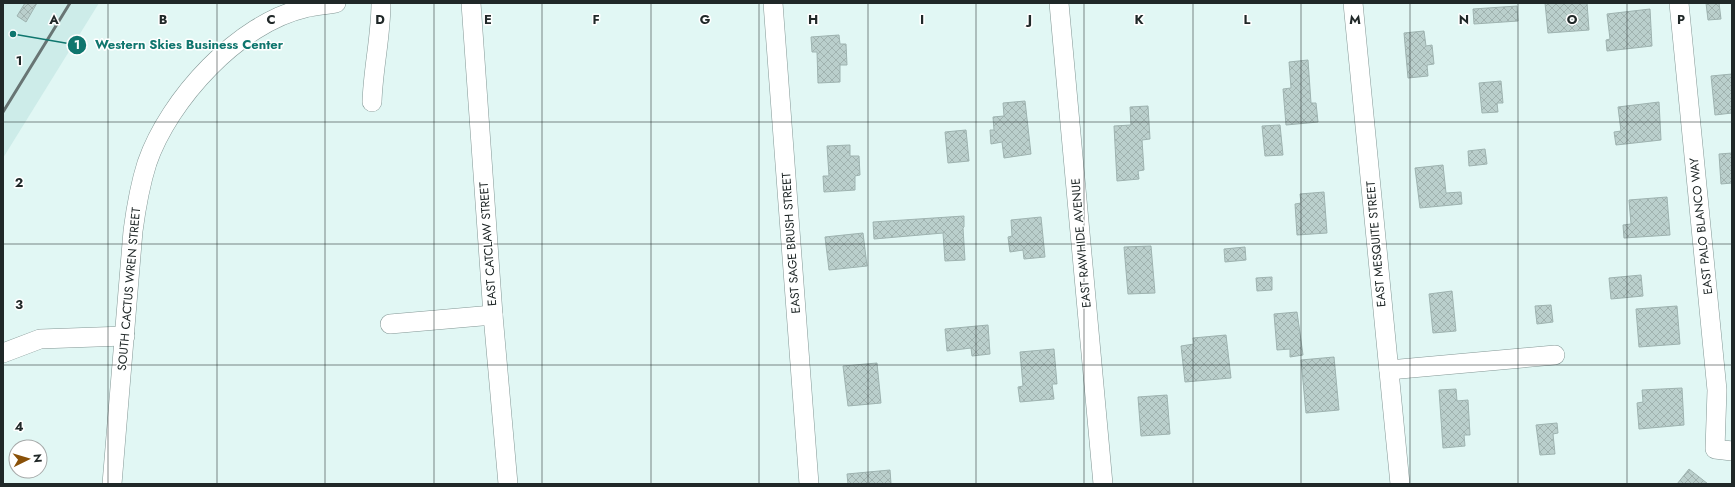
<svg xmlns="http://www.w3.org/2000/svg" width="1735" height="487" font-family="Jost,sans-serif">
<defs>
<pattern id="building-cross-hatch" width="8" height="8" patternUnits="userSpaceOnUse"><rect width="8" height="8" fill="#bacfcc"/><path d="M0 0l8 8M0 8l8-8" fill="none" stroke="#a0b2af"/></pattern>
</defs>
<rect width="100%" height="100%" fill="#e1f7f4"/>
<polygon fill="#cdece9" points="3,3 99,3 3,158"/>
<g fill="url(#building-cross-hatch)" stroke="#9eb3b0">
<polygon points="25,3 37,3 26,22 17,16"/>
<polygon points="1545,3 1587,3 1589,30 1548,33"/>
<polygon points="1706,3 1719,3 1721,19 1708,20"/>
<polygon points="1517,6 1518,21 1474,24 1473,9"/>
<polygon points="1650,9 1652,46 1607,51 1606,40 1610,39 1607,14"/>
<polygon points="1424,31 1426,46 1432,45 1434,64 1427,65 1428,76 1408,78 1404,33"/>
<polygon points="839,35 840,44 846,44 847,65 840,65 840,82 818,83 817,52 812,52 811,37"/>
<polygon points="1308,60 1311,103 1316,103 1318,122 1286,125 1283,89 1291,88 1289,62"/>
<polygon points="1732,74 1732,113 1715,115 1711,76"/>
<polygon points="1501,81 1503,103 1497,103 1498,112 1482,113 1479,83"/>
<polygon points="1025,101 1031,154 1004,158 1002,142 991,144 990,130 994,130 993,117 1004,116 1003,103"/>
<polygon points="1659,102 1661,140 1616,145 1614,132 1621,131 1618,107"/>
<polygon points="1148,106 1150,139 1142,140 1144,170 1138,171 1139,179 1117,181 1114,126 1131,125 1130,107"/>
<polygon points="1280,125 1283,155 1265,156 1262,126"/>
<polygon points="966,130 969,161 948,163 945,132"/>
<polygon points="850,145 850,156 859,156 860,175 855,176 855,190 824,192 823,176 829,176 827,146"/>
<polygon points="1485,149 1487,164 1469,166 1468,151"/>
<polygon points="1732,153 1732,183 1721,184 1719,154"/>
<polygon points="1443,165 1446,193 1461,192 1462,204 1420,208 1415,168"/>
<polygon points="1324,192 1327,233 1297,235 1295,204 1301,203 1300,194"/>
<polygon points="1667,197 1670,235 1624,238 1623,225 1631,224 1629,200"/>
<polygon points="964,216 964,227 963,228 965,260 945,261 943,233 874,239 873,222"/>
<polygon points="1041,217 1045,257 1024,259 1023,250 1010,252 1008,237 1012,236 1011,220"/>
<polygon points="863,233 867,266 829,270 825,237"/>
<polygon points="1151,246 1155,293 1128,294 1124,247"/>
<polygon points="1245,247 1246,260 1225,262 1224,249"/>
<polygon points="1641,275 1643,296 1611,299 1609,278"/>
<polygon points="1272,277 1272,290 1257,291 1256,278"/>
<polygon points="1452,291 1456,331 1433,333 1429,294"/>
<polygon points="1551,305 1553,322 1537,324 1535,306"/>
<polygon points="1677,306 1680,344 1639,347 1636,309"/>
<polygon points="1297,312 1303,355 1290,357 1290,349 1277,350 1274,314"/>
<polygon points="988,325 990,354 972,356 971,348 947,351 945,329"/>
<polygon points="1226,335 1231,378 1185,382 1181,346 1194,344 1193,338"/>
<polygon points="1054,349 1057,384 1052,384 1054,399 1020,402 1018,387 1023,386 1020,352"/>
<polygon points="1334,357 1339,410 1306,413 1301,360"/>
<polygon points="877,363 881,403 848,406 843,366"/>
<polygon points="1682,388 1684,425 1639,429 1637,403 1643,402 1642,390"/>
<polygon points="1456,389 1457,401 1468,400 1470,435 1464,435 1465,446 1443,448 1439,390"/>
<polygon points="1167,395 1170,434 1141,436 1138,397"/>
<polygon points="1557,423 1558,433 1553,434 1555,454 1540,455 1536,425"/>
<polygon points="1689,469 1708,484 1677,484"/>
<polygon points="890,470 891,484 848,484 847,474"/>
</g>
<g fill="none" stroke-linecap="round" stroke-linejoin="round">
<g stroke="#839795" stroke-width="20">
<g id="minor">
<polyline points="471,3 493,315 508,484"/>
<polyline points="773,3 809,484"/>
<polyline points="1059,3 1103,484"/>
<polyline points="1353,3 1400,484"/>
<polyline points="1679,3 1717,390 1715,449 1732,451"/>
<path d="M372,102C373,69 381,36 381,3"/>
<polyline points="390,324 493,315"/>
<polyline points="3,353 40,339 125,336"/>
<polyline points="1389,370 1555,355"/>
<path d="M112,484L133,231C136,208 140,185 147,163C169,99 239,23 305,8C315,5 326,5 336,3"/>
</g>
</g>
<use href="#minor" stroke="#fff" stroke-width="19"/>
<polyline stroke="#687574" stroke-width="3" points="3,112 70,3"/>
</g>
<path fill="none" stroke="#202828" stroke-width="1" stroke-opacity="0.55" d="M108,3V484M217,3V484M325,3V484M434,3V484M542,3V484M651,3V484M759,3V484M868,3V484M976,3V484M1084,3V484M1193,3V484M1301,3V484M1410,3V484M1518,3V484M1627,3V484M3,122H1732M3,244H1732M3,365H1732"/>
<g text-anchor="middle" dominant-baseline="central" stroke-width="3" stroke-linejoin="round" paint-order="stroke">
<g font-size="12" fill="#202828" stroke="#fff">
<text transform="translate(1701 226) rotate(-96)">EAST PALO BLANCO WAY</text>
<text transform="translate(791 243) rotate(-94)">EAST SAGE BRUSH STREET</text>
<text transform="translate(1081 243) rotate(-95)">EAST RAWHIDE AVENUE</text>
<text transform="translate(488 244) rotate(-94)">EAST CATCLAW STREET</text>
<text transform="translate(1376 244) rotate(-95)">EAST MESQUITE STREET</text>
<text transform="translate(129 289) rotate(-85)">SOUTH CACTUS WREN STREET</text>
</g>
</g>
<g font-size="13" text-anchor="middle" font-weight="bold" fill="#202828" stroke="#fff" stroke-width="3" stroke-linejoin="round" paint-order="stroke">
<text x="54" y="24">A</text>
<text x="163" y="24">B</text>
<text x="271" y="24">C</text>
<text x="380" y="24">D</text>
<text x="488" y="24">E</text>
<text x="596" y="24">F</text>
<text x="705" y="24">G</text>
<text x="813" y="24">H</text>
<text x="922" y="24">I</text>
<text x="1030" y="24">J</text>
<text x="1139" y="24">K</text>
<text x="1247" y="24">L</text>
<text x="1355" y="24">M</text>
<text x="1464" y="24">N</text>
<text x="1572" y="24">O</text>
<text x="1681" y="24">P</text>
<text x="19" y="65">1</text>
<text x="19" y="187">2</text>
<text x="19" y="309">3</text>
<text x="19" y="431">4</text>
</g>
<path fill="none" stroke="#0f766e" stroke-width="1.5" d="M13 34L77 45"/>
<g fill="#0f766e" stroke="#fff" stroke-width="1.5">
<circle cx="13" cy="34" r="4"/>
<circle cx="77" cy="45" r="10"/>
</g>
<g font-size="12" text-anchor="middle" font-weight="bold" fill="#fff">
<text x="77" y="49">1</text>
</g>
<g font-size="13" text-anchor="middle" font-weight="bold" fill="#0f766e" stroke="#fff" stroke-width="3" stroke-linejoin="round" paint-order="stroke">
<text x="189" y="49">Western Skies Business Center</text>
</g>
<rect width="1735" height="487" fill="none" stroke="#202828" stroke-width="8"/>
<g transform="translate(28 459) rotate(85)"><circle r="19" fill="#ffffff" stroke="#a6a9a9"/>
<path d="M0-3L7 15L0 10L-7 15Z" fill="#895007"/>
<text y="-6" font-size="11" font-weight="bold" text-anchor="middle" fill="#202828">N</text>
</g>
</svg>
